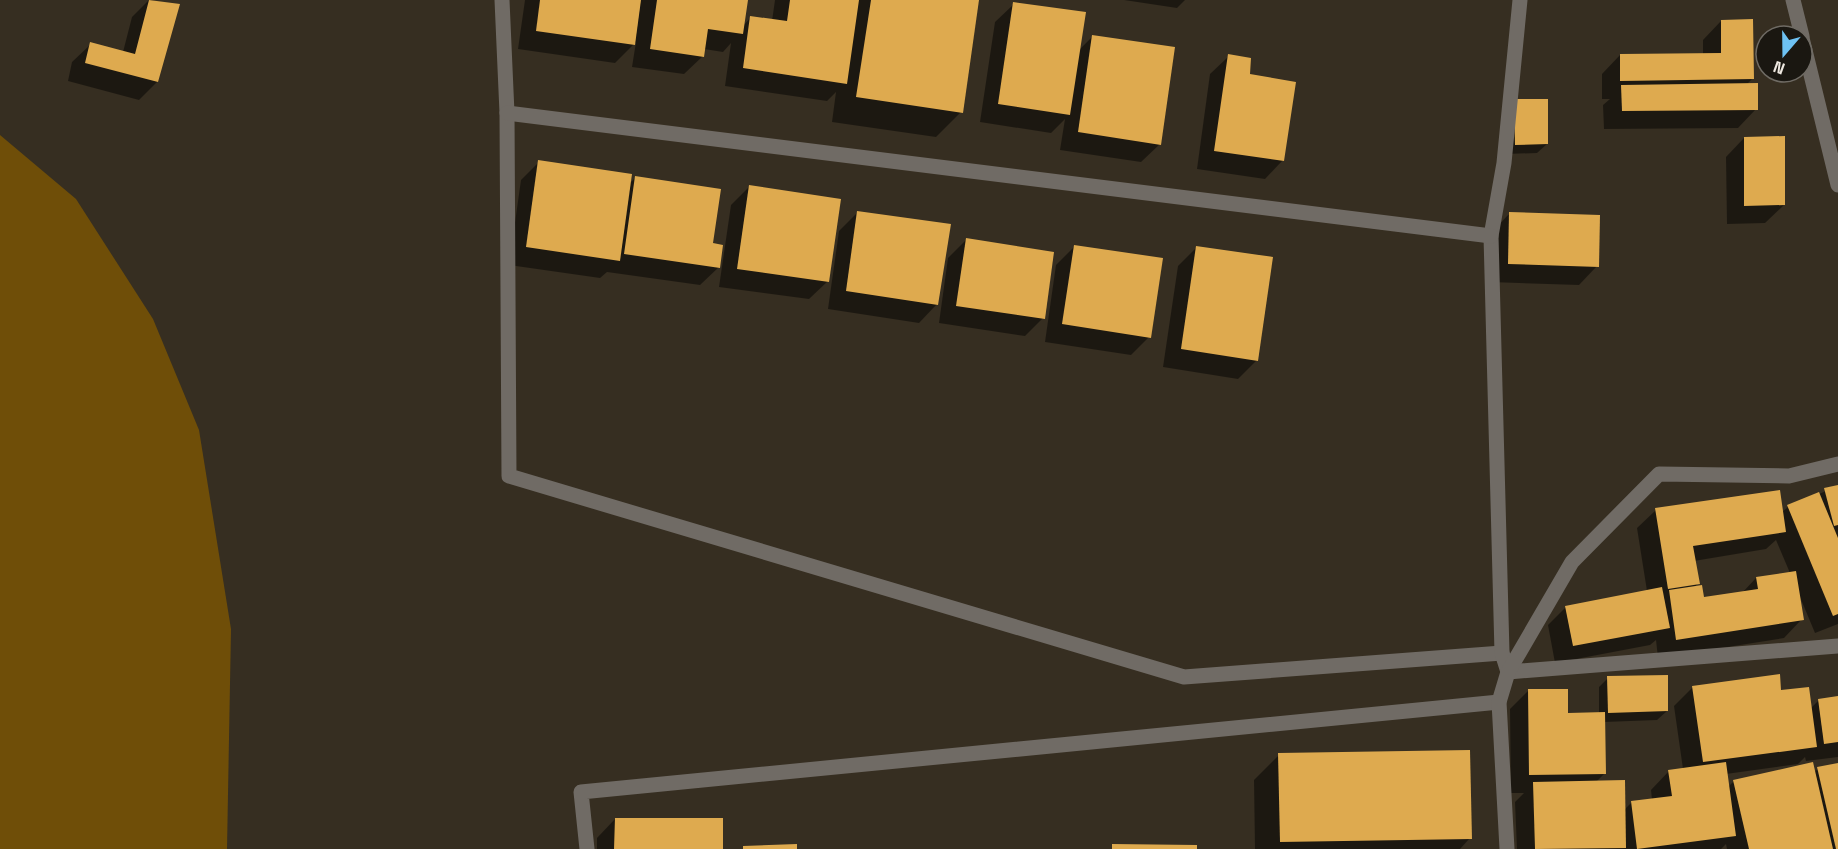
<svg xmlns="http://www.w3.org/2000/svg" width="1838" height="849" font-family="'Space Grotesk',sans-serif">
<rect width="100%" height="100%" fill="#362e21"/>
<polygon fill="#6f4e08" points="0,135 76,199 153,319 199,430 231,629 227,849 0,849"/>
<g fill="#0007" fill-rule="evenodd">
<polygon points="149,0 178,5 157,82 139,100 68,81 72,62 91,44 123,52 132,17"/>
<polygon points="525,0 746,0 743,26 751,17 772,21 775,0 977,0 961,112 936,137 832,122 836,92 827,101 725,86 731,43 723,52 704,49 703,56 684,74 632,67 636,42 615,63 518,49"/>
<polygon points="1124,0 1185,0 1177,8"/>
<polygon points="1014,4 1079,50 1092,37 1160,144 1141,162 1060,150 1065,119 1051,133 980,122 995,22"/>
<polygon points="1721,21 1752,79 1746,85 1756,109 1738,128 1604,129 1603,105 1610,99 1602,99 1602,74 1620,55 1703,55 1703,40"/>
<polygon points="1229,56 1248,76 1283,160 1265,179 1197,169 1210,74"/>
<polygon points="1505,110 1547,144 1537,153 1506,154"/>
<polygon points="1744,138 1784,205 1765,223 1727,224 1726,157"/>
<polygon points="539,162 629,184 635,178 712,244 719,267 700,285 607,272 600,278 509,265 521,180"/>
<polygon points="749,187 828,281 809,299 719,287 731,205"/>
<polygon points="858,212 937,304 919,323 828,309 839,231"/>
<polygon points="1510,213 1597,266 1579,285 1490,282 1492,232"/>
<polygon points="966,240 1043,318 1025,336 939,323 948,258"/>
<polygon points="1074,247 1149,337 1131,355 1045,342 1056,265"/>
<polygon points="1196,248 1257,360 1238,379 1163,367 1178,266"/>
<path d="M1838,486V624L1815,633L1800,597L1802,619L1784,638L1658,658L1656,640L1650,645L1555,663L1548,625L1566,607L1647,591L1637,528L1656,510L1781,513L1788,507ZM1776,540L1790,573L1756,578L1742,593L1703,598L1694,588L1698,583L1694,561L1766,549Z"/>
<polygon points="1608,678 1667,711 1657,720 1604,722 1605,773 1596,782 1624,810 1631,803 1652,800 1651,790 1669,771 1683,769 1674,706 1692,688 1780,692 1811,708 1818,701 1838,698 1838,757 1806,761 1805,757 1798,764 1726,774 1728,787 1734,781 1814,772 1818,769 1838,764 1838,849 1727,849 1726,844 1721,849 1517,849 1515,802 1524,793 1511,793 1510,709 1528,691 1567,714 1599,714 1599,687"/>
<polygon points="1279,755 1470,838 1460,849 1255,849 1254,780"/>
<polygon points="615,819 722,849 597,849 597,838"/>
</g>
<g fill="#deaa4f">
<polygon points="149,0 180,4 158,82 85,63 90,42 135,54"/>
<polygon points="540,0 641,0 635,45 536,31"/>
<polygon points="657,0 748,0 743,34 708,29 704,57 650,49"/>
<polygon points="790,0 859,0 847,84 743,68 750,16 787,21"/>
<polygon points="871,0 979,0 963,113 856,97"/>
<polygon points="1013,2 1086,12 1070,115 998,104"/>
<polygon points="1753,19 1754,79 1620,81 1620,54 1721,53 1721,20"/>
<polygon points="1092,35 1175,47 1161,145 1078,132"/>
<polygon points="1228,54 1251,58 1250,74 1296,82 1284,161 1214,151"/>
<polygon points="1758,83 1758,110 1622,111 1621,85"/>
<polygon points="1514,99 1548,99 1548,144 1515,145"/>
<polygon points="1785,136 1785,205 1744,206 1744,137"/>
<polygon points="538,160 632,174 620,261 526,247"/>
<polygon points="635,176 721,189 713,243 723,245 720,268 624,254"/>
<polygon points="749,185 841,199 829,282 737,269"/>
<polygon points="857,211 951,224 938,305 846,291"/>
<polygon points="1509,212 1600,215 1599,267 1508,264"/>
<polygon points="966,238 1054,252 1045,319 956,306"/>
<polygon points="1074,245 1163,258 1151,338 1062,324"/>
<polygon points="1196,246 1273,257 1258,361 1181,349"/>
<polygon points="1838,485 1838,525 1834,526 1824,488"/>
<polygon points="1780,490 1786,532 1693,546 1700,584 1668,589 1655,508"/>
<polygon points="1819,492 1838,538 1838,614 1833,616 1787,505"/>
<polygon points="1796,571 1804,620 1676,640 1669,590 1702,585 1704,597 1758,589 1756,577"/>
<polygon points="1662,587 1670,628 1573,646 1565,606"/>
<polygon points="1780,674 1781,690 1809,687 1817,747 1703,762 1692,686"/>
<polygon points="1668,675 1668,711 1608,713 1607,676"/>
<polygon points="1528,689 1568,689 1568,713 1605,712 1606,774 1529,775"/>
<polygon points="1838,696 1838,742 1824,744 1818,699"/>
<polygon points="1470,750 1472,839 1280,842 1278,753"/>
<polygon points="1726,762 1736,836 1637,849 1631,801 1672,796 1668,770"/>
<polygon points="1813,762 1833,849 1749,849 1733,780"/>
<polygon points="1838,763 1838,849 1836,849 1817,767"/>
<polygon points="1625,780 1626,848 1535,849 1533,782"/>
<polygon points="615,818 723,818 723,849 614,849"/>
<polygon points="797,844 797,849 743,849 743,846"/>
<polygon points="1112,844 1197,845 1197,849 1112,849"/>
</g>
<g fill="none" stroke-linecap="round" stroke-linejoin="round">
<g stroke="#706b65" stroke-width="15">
<polyline points="502,0 507,113 509,476 1184,677 1502,653"/>
<polyline points="1520,0 1504,163 1491,236 1502,653 1508,672 1838,646"/>
<polyline points="1793,0 1802,36"/>
<polyline points="1802,38 1838,185"/>
<polyline points="507,113 1491,236"/>
<polyline points="587,849 581,792 1499,702"/>
<polyline points="1507,849 1499,702 1508,672 1572,562 1659,474 1789,476 1838,464"/>
</g>
</g>
<g transform="translate(1784 54) rotate(200)"><circle r="28" fill="#1a1711" stroke="#6f6b64" stroke-width="1.5"/>
<path d="M0-4.5L10 22L0 15L-10 22Z" fill="#6ec2f3"/>
<text y="-9" font-size="16" font-weight="bold" text-anchor="middle" fill="#eee8e0">N</text>
</g>
</svg>
